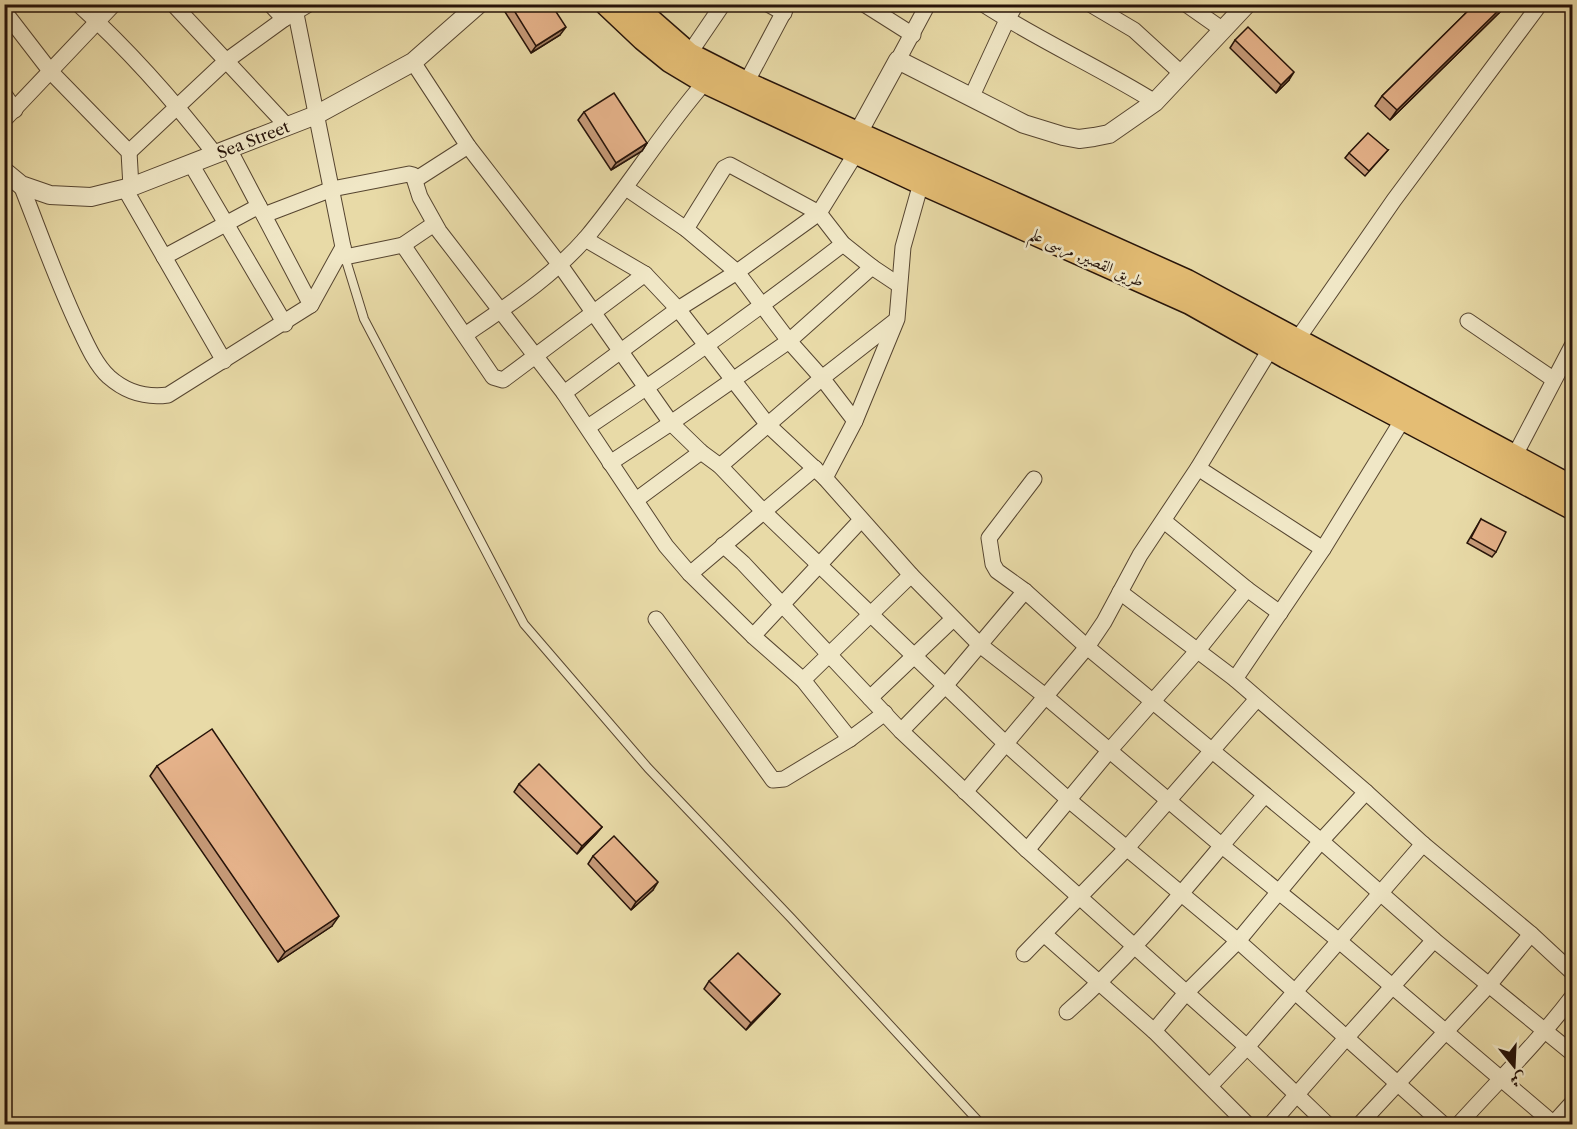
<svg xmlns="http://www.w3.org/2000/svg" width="1577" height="1129" font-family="'Libre Caslon Text',Amiri,serif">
<rect width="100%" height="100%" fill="#e8daa7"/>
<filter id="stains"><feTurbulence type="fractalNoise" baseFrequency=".00333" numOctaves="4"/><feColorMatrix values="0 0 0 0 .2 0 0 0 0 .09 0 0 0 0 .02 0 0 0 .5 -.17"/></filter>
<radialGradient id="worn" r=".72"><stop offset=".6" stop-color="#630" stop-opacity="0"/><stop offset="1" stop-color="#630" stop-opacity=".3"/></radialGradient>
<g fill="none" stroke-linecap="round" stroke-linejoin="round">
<g stroke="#564530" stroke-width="10">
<polyline id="service" points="345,257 364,319 524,624 648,768 791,918 981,1124"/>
</g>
<g stroke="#564530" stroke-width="17">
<g id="minor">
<path d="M78,4C129,50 174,101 215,154"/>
<polyline points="173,4 287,126"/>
<polyline points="270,4 284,19"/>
<polyline points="294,4 345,257 403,245 434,224"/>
<polyline points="768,4 784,13"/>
<polyline points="864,4 913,35"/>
<path d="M983,4C1038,40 1099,67 1155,102"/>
<polyline points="1090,4 1134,30 1181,73"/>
<polyline points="1186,4 1223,30"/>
<polyline points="4,11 51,72 129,152 131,187"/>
<polyline points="689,54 723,4"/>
<polyline points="898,60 928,4"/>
<polyline points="413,62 468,146 560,265 671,423 701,452 720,466 763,511 1006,744 1070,801 1238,941 1443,1124"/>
<polyline points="746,83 788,4"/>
<polyline points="4,94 15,110"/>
<polyline points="971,98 1007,20 1016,4"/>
<polyline points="4,120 114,4"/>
<polyline points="229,149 311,305"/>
<polyline points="129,152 226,61 284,19 309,4"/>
<polyline points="191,164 285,324"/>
<polyline points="415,180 468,146"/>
<polyline points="921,183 903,247 897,319 855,421 825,478 911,575 980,645 1045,696 1221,845 1338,940 1554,1124"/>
<path d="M21,185C40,233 57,282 80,330C87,345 96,365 109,377C126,392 146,398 168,395L311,305L343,247"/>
<polyline points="626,188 686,229 737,272 789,341 822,378 855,421"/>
<polyline points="125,189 224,361"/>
<polyline points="264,215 332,189 409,174 413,175 420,197 439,231 564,393 666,546 690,574 753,636 803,680 850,739"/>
<polyline points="585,239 645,274"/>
<polyline points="403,245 493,377 503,380 645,274 678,309 768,425 825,478"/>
<polyline points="164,257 259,206"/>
<polyline points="872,267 899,285"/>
<polyline points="1468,321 1553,379"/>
<path d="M465,335C507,306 552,277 586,238C628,188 662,131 705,82"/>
<polyline points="1292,347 1394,200 1540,4"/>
<polyline points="564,393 678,309 737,272 819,213 856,153"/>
<path d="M588,427C675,369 760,308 843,244"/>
<polyline points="1514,457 1572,346"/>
<polyline points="610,463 671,423 789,341 872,267 843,244 819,213 730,165 724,168 686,229"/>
<polyline points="720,466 822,378 895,321"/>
<polyline points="1198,468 1323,549"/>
<polyline points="1034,479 989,538 993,564 997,571 1025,591 1087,647 1321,841 1434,940 1572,1053"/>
<polyline points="636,500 701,452"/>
<polyline points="723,545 743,563 901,731 1027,850 1247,1047 1327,1124"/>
<polyline points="690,574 815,468"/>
<polyline points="1247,589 1280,613"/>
<polyline points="1120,592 1235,679 1366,792 1423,844 1531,934 1572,972"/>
<polyline points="656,619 773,780 784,779 850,739 885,713"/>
<polyline points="753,636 861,520"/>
<polyline points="1235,679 1323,549 1403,419"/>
<polyline points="803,680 911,575"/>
<polyline points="870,698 953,619"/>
<polyline points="901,731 945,686 1025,591"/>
<polyline points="965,792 1087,647 1104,622 1140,555 1198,468 1271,348"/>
<polyline points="1027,850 1109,751 1198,650 1247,589 1164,521"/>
<polyline points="1044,934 1154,1031 1247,1124"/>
<polyline points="1024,954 1126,849 1257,699"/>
<path d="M1067,1012C1141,948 1201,868 1265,795"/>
<polyline points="1154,1031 1185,994 1238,941 1321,841 1366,792"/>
<polyline points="1210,1086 1247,1047 1423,844"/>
<polyline points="1271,1124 1347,1037 1434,940"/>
<polyline points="1360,1124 1489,985 1531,934"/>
<path d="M1459,1124C1497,1082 1538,1042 1572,997"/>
<polyline points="1553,1124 1572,1103"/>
</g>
</g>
<g stroke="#564530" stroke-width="20">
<g id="tertiary">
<polyline points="858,133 898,60 1024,124 1063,136 1079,139 1094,137 1109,134 1155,102 1247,4"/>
<path id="s1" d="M4,171L21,185L50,195L91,197L131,187L316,115L413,62L479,4"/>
</g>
</g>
<g stroke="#261309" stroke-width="25">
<g id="primary">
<polyline points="606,4 643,39 670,61 705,82 921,183 1190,303 1286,357 1572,508"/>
<polyline points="632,4 689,54 746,83 1187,281 1572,487"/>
</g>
</g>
<use href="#service" stroke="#f0e7c6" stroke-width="8"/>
<use href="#minor" stroke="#f0e7c6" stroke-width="15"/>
<use href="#tertiary" stroke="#f0e7c6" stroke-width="18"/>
<use href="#primary" stroke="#e4bd74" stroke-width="22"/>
</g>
<g fill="#c69a78" stroke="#261309" stroke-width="1.5">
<polygon points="500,4 551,4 560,35 531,53"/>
<polygon points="1475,4 1506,4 1503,9 1390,120 1375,106 1382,96"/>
<polygon points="1235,40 1289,80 1276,93 1230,48"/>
<polygon points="584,112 647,143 642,151 611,170 578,120"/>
<polygon points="1388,150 1365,176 1345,158 1349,153"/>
<polygon points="1481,519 1496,552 1492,557 1467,543"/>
<polygon points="157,766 332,926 278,962 150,776"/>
<polygon points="519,784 602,827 596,834 577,854 514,792"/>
<polygon points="593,856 653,890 631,910 588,864"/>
<polygon points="709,981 780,994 774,1001 746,1030 704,989"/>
</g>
<g fill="#a17d61" stroke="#261309" stroke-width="1.5">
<polygon points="1505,4 1506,4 1503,9 1390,120 1397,110"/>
<polygon points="566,27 560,35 531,53 536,46"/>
<polygon points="1294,72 1289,80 1276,93 1281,85"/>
<polygon points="647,143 642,151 611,170 616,163"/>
<polygon points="602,827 596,834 577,854 582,846"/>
<polygon points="658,882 653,890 631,910 636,902"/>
<polygon points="339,916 332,926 278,962 285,952"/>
<polygon points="780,994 774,1001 746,1030 751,1023"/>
</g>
<g fill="#e6b38b" stroke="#261309" stroke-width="1.5">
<polygon points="510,4 551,4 566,27 536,46"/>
<polygon points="1475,4 1505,4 1397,110 1382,96"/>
<polygon points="1248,27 1294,72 1281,85 1235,40"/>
<polygon points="614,93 647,143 616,163 584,112"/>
<polygon points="1368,133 1388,150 1369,171 1349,153"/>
<polygon points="1481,519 1506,532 1496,552 1471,538"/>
<polygon points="212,729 339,916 285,952 157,766"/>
<polygon points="539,764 602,827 582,846 519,784"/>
<polygon points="614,836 658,882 636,902 593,856"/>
<polygon points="738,953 780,994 751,1023 709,981"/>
</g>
<g text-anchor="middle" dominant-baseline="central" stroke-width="5" stroke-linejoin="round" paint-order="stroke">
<g font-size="16" fill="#261309" stroke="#f0e7c6">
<text stroke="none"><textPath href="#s1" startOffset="266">Sea Street</textPath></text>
<text transform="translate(1087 257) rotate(24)">طريق القصير, مرسى علم</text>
</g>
</g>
<rect width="1577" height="1129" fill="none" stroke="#e8daa7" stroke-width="24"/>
<rect x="6" y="6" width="1565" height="1117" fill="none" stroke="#261309" stroke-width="3"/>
<rect x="12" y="12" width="1553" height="1105" fill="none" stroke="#261309" stroke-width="1.5"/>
<g transform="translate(1514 1066) rotate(162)" stroke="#f0e7c6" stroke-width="4.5" paint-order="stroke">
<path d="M0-4.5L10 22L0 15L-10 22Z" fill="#261309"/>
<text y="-9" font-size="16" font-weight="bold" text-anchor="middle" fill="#261309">ش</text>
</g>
<rect width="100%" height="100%" filter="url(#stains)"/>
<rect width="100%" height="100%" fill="url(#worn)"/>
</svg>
